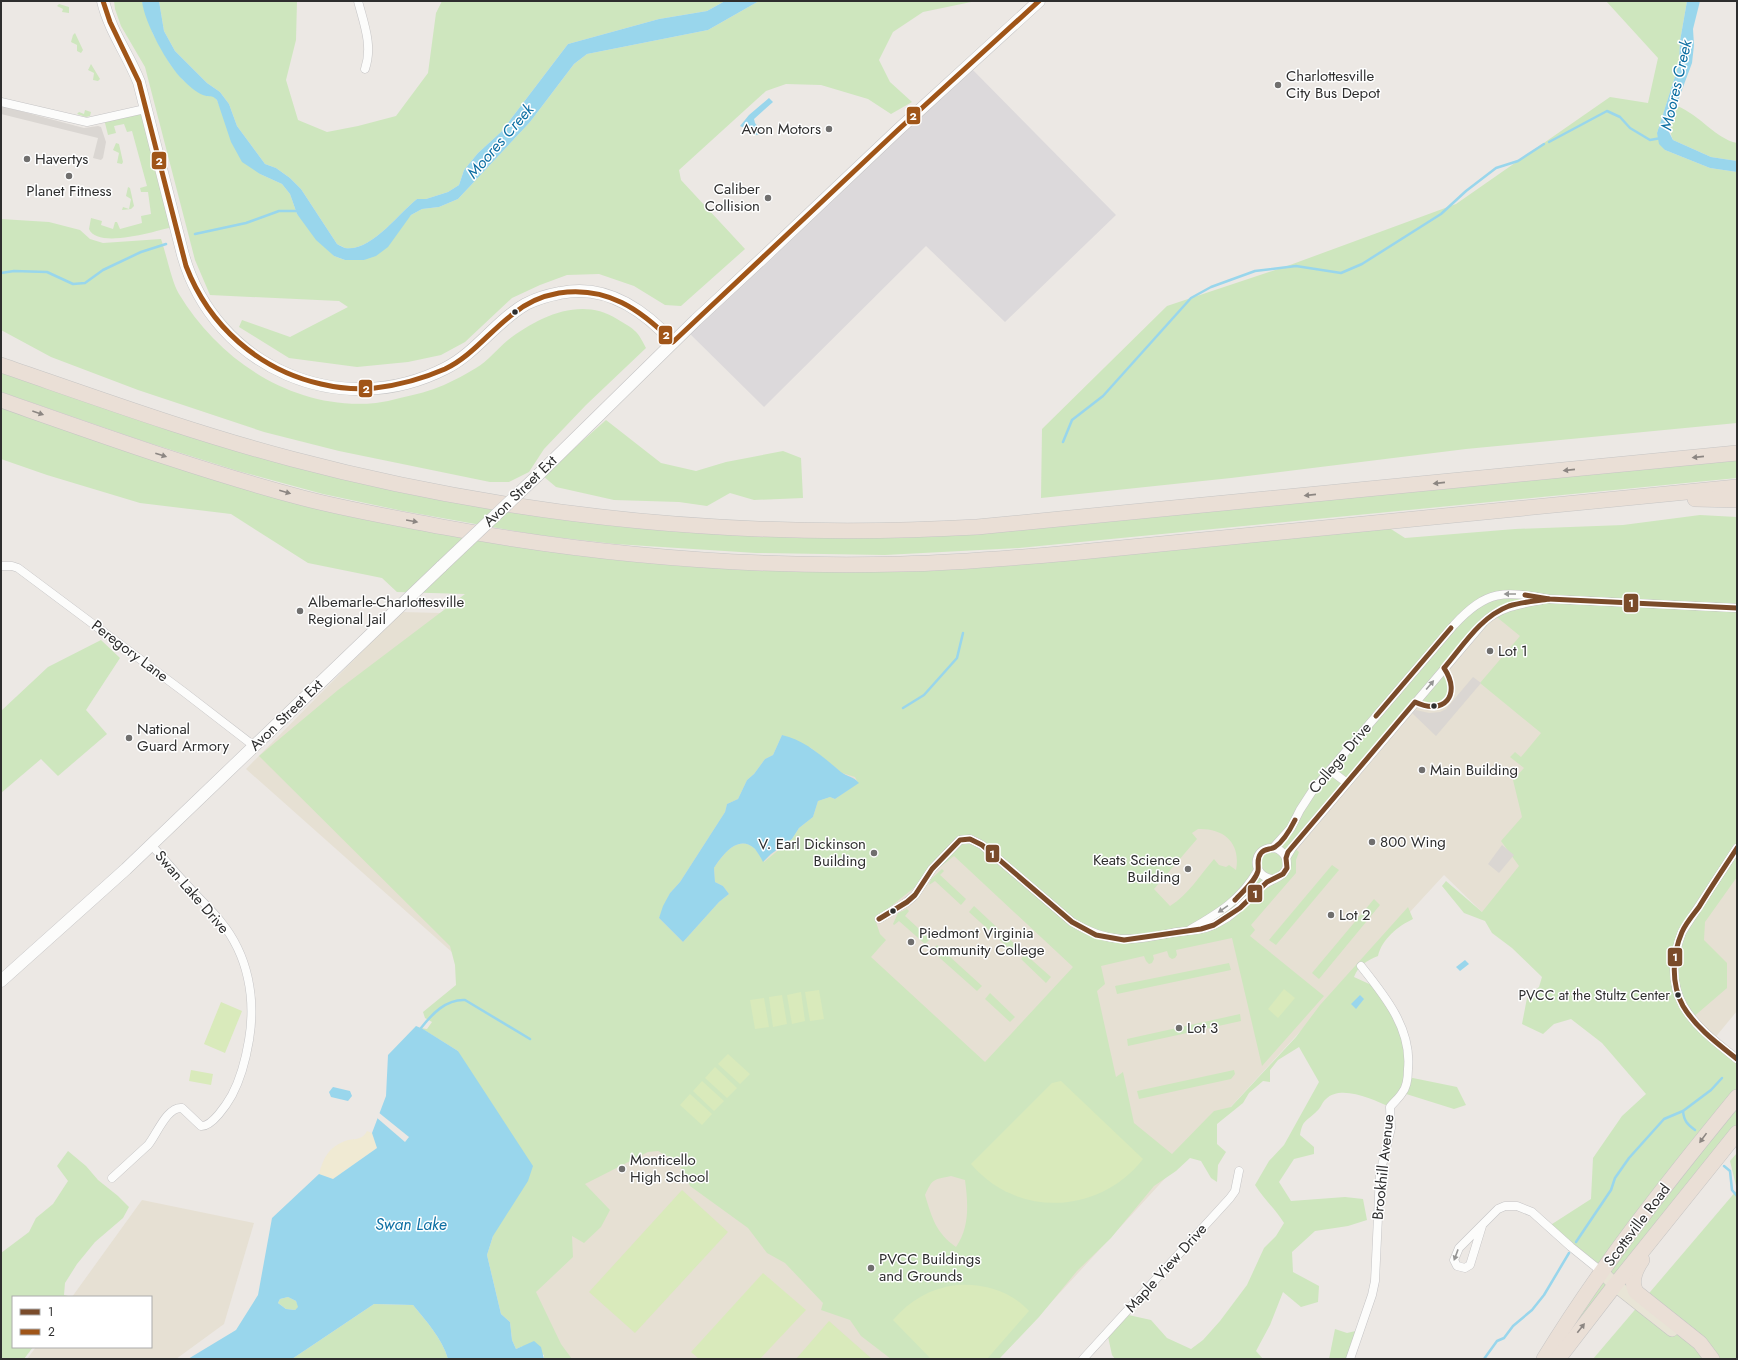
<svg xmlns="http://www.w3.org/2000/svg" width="1738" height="1360" font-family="Jost,sans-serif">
<rect width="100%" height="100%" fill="#ece8e4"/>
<polygon fill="#dcd9db" points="968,65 1116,215 1005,322 926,246 764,407 686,330"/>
<g fill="#e6e0d3">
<polygon points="1737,584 1737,1011 1709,1045 1482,912 1444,875 999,1359 555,1359 496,1246 608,1091 246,769 401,612 442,613"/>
<polygon points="142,1200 254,1223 224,1324 176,1359 27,1359 36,1347 151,1347 151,1297 72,1297"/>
</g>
<g fill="#cee6be" fill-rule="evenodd">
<polygon points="114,1 142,1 153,34 170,64 183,80 204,95 213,96 217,100 221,110 260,174 282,184 290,194 297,214 334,256 345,260 364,260 411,215 422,209 439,207 458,199 530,122 574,64 587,54 708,30 759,1 976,1 923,12 893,32 879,60 890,82 912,102 891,114 868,99 821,85 786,84 766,91 679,170 681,180 745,249 681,306 665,305 634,286 599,274 567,275 540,285 512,298 465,342 441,355 408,362 357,367 289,358 239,327 242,320 290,337 348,307 339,301 210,295 195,260 145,67 121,26 115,9"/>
<path d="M159,1H297L296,40L286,80L298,120L327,132L358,126L396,116L428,73L436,13L442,1H725L707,11L659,19L568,44L501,132L478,153L464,170L459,185L448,192L426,199H417C399,213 371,252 345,248C343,247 339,245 337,244L301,189L290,178L276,168L265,164L237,126L229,104L220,92L207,83L175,51L164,31Z"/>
<polygon points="1606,1 1687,1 1680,41 1679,64 1657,133 1665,150 1710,168 1737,172 1737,423 1466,449 1231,478 1041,498 1042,429 1167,306 1290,265 1456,204 1610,97 1648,103 1658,58"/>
<polygon points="59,4 69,7 69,13 62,12 63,9 57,6"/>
<polygon points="75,33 83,50 81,53 77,51 77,45 71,42 73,35"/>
<polygon points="91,64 100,79 98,81 93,80 94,73 88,70"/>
<path d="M1677,106C1700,115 1716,139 1737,143V161L1711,157L1673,140C1667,127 1672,118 1677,106Z"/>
<path d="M145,109L176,226C159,230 98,250 89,229L91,218L102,221L101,225L113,229L115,222H117L120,229L142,223L141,216L151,214L148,192H141L140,188L147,186L132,131L127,132L124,124L114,126L116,133L108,135L104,119Z"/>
<polygon points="85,110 91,112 90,116 86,117 77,114 79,112 84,114"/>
<polygon points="116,143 119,144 123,162 122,164 117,163 119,153 113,150"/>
<polygon points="128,187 130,188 134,206 131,209 122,210 123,207 129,209 131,199 126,196"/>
<path d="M1,219L49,222L80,230L90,239L103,243L161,239C166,253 172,283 179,294C220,362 295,411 376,403C384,402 392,400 400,398C414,395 430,391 444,385C455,380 466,374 476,368C488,361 497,349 508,340C538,317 581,296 617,319C633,329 637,329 646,348L586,405L544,449L529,472L509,482H490L339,451L264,432L138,390L51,357L1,330Z"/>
<polygon points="1,368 466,502 869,535 1737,456 1737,478 1019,548 885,555 756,553 615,544 537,535 403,511 323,494 238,471 143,441 1,392"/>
<path d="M1,400L209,471L518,541L838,565L1380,522L1405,538L1515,529L1623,525L1700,515L1737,517V877L1705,922L1704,940L1727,963V988L1691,1019L1737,1059V1133L1615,1285L1544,1359L1602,1272L1549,1226L1591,1199L1593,1158L1622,1116L1646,1094L1602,1043L1571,1019L1554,1024L1543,1034L1522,1024L1527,998L1539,987L1542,977L1512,948L1492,933L1485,921L1464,913L1442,886L1446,881L1482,912L1519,866L1501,841L1522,817L1513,780L1524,768L1510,757L1515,752L1521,757L1541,733L1480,683L1520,636L1493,614L1445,668C1466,691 1441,720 1416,703L1293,847L1299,852L1296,860V873L1251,925L1255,930L1250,936L1324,996L1262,1066L1232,938L1176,950L1177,955L1175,958L1172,959L1169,957L1167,951L1153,955L1154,959L1152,963L1149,964L1146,961L1144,956L1101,966L1105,984L1097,991L1116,1077L1123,1072L1134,1123L1172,1154L1209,1116L1214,1111L1231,1107L1296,1037L1320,1005L1408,907L1413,919C1398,926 1382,939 1378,956C1366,961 1359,965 1354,977L1378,988L1402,1027L1408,1077L1457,1087L1466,1105L1454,1109L1403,1093L1390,1107C1374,1100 1341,1084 1326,1099C1322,1102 1321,1108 1317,1111C1306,1122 1303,1119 1300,1135L1314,1147V1154L1294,1159L1279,1182L1291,1201L1345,1197L1363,1199L1367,1220L1348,1226L1315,1231L1292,1252L1293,1272L1319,1286L1318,1302L1301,1307L1283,1292L1270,1325L1256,1351L1263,1359H1115L1112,1355L1107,1332L1124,1314L1151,1320L1167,1338L1191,1349L1203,1340L1220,1321L1247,1285L1264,1248L1276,1236L1284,1223C1275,1209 1264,1199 1255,1185L1269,1161L1284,1145L1319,1082L1299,1047L1278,1060L1270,1070V1082L1263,1081L1249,1093L1243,1103L1217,1124V1144L1226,1152L1218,1165L1217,1182L1211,1178L1201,1161L1190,1158L1176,1171L1154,1186L1111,1238L1077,1271L1039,1317L999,1359H891L861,1336L850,1320L821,1310L823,1303L785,1263L767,1253L748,1228L690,1186L678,1162L658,1151L648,1152L585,1184L610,1210L601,1227L584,1243L572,1236L573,1257L536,1292L561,1344L572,1359H544V1355L523,1346L516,1349L512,1340L510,1322L501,1314L487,1255L493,1236L458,1051L421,1028L427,1029L432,1022L425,1018L423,1012L456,985L455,965L450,946L259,756L338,690L465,594L397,592L382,578L308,563L231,514L140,503L47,475L1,459ZM782,735L811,748L842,773L855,777L858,783L835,799L830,797L818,801L813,817L799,828L792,839L764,862C761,858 758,852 755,849C738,833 722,856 714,868L715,882L723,886L729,894L719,902L683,942L659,918L670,893L680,882L725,812L727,804L738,799L747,780L754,774L765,759L773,755ZM1198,829C1225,828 1241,844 1236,870L1229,865L1226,867L1219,865L1214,859C1200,875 1188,895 1170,906L1154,889L1197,839L1192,833ZM954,856L1073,967L985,1062L871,957L886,940L880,934L875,919ZM951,1176L965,1180C968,1203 970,1227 956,1247C936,1233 932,1218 925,1195C933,1178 933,1180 951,1176Z"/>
<polygon points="606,420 661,463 696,471 726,462 783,451 801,458 803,498 754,500 730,493 707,506 679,502 614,500 556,487 543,476"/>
<polygon points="101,640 120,658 86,710 107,734 58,776 41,759 1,793 1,711 48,667"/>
<polygon points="1332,865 1339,870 1276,945 1269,940"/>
<polygon points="942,869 944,871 940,875 966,899 961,905 935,881 929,885 931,879"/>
<polygon points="1374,899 1380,905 1319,979 1312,973"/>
<polygon points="974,906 1018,947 1013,952 969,912"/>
<polygon points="907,909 909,911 905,916 930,939 925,944 899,921 894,925 893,924 898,913"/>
<polygon points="937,945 982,986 977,991 932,951"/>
<polygon points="1025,954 1051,977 1046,983 1021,959"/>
<polygon points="1229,963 1231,970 1117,994 1115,986"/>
<polygon points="990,993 1015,1017 1010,1022 985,999"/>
<polygon points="1240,1014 1241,1021 1128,1046 1127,1039"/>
<polygon points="1234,1070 1235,1074 1231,1079 1139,1099 1137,1091"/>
<polygon points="68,1151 86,1166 98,1180 118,1196 129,1207 123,1218 95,1242 77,1264 65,1283 64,1295 72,1297 13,1297 13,1347 33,1347 24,1359 1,1359 1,1253 29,1232 36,1218 53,1204 68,1181 57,1166"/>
<polygon points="1737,1153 1737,1359 1593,1359 1737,1190 1730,1161"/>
<polygon points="288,1297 296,1301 299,1307 295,1310 286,1309 278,1303 280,1299"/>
<path d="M374,1304L413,1305C426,1321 442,1338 448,1359H292Z"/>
<polygon points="1335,1329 1347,1333 1360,1330 1350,1359 1329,1359"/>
</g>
<path fill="#f0ead3" d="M367,1131L372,1133L377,1148L333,1179L319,1174C323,1158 329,1147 345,1141C354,1138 362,1141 367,1131Z"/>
<g fill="#d9eabb">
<polygon points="1284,989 1295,998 1278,1018 1268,1009"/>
<polygon points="819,990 824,1019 810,1021 805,992"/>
<polygon points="801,992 805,1021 792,1024 787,995"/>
<polygon points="782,995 787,1024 773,1027 769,997"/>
<polygon points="764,998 769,1027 755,1029 750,1000"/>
<polygon points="221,1002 242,1011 225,1053 204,1044"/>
<polygon points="728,1054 750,1074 740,1084 718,1064"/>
<polygon points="715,1067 737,1088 727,1098 705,1078"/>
<polygon points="191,1070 213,1074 211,1085 189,1081"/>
<polygon points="702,1081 724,1101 714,1111 693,1091"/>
<path d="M1061,1081L1143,1159C1100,1214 1018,1219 971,1164L1052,1083Z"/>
<polygon points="690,1094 712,1114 702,1125 680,1105"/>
<polygon points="682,1190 728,1232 635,1333 589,1292"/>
<polygon points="763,1273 806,1310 760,1359 699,1359 691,1352"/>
<path d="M957,1285C983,1283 1011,1291 1029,1311L987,1359H931L893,1320C910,1300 931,1288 957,1285Z"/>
<polygon points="829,1321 872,1359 796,1359"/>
</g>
<g fill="#dad6d2">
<polygon points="1,106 84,128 98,126 101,127 106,142 103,158 101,160 93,158 98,138 1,114"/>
<polygon points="1473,677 1481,683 1436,736 1412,713 1416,710 1429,713 1440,712 1446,709"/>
<polygon points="1502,845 1514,855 1499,873 1488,864"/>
</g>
<g fill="#99d6ec" fill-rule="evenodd">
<path d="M142,1H159L164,31L175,51L207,83L220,92L229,104L237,126L265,164L276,168L290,178L301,189L337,244C339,245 342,247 345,248C371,252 399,213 417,199H426L448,192L459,185L464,170L478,153L501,132L568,44L659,19L707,11L725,1H759L708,30L587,54L574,64L530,122L458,199L439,207L422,209L411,215L388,247L376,256L364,260H345L334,256L316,240L297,214L290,194L282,184L260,174L242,162L231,142L217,100C211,94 210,98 203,95C197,93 188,85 183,80C168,66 144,22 142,1Z"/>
<polygon points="1687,1 1700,1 1693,29 1694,45 1692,63 1670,122 1669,132 1673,140 1711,157 1737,161 1737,172 1710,168 1665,150 1659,144 1657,133 1679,64 1680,41"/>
<polygon points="769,98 773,102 754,119 755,123 761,131 761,134 756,135 749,130 740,126 749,115"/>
<path d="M782,735C805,740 823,757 841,772C847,777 853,776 859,783L835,799L830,797L818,801L813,817L799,828L792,839L771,854L763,862C761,858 758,853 755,849C738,833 722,856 714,868L715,882L723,886L729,894L719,902L683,942L659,918L663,906L670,893L680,882L725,812L727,804L738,799L747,780L754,774L765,759L773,755Z"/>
<polygon points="1465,960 1469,964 1460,971 1456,967"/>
<polygon points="1360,995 1364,999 1356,1009 1351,1004"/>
<path d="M416,1026L423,1029L458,1051L533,1166L528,1181L493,1236L487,1255L501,1314L510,1322L512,1340L516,1349L534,1341L541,1347L544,1359H448C442,1338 426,1321 413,1305L374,1304L292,1359H188L236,1330L258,1295L272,1218L319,1174L333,1179L377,1148L372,1133L386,1096L388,1055ZM288,1297L296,1301L298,1307L295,1310L286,1309L278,1303L280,1299Z"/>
<polygon points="333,1087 350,1091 352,1096 348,1101 331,1097 329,1092"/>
</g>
<polygon fill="#ece8e4" points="378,1112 409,1137 405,1142 376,1117"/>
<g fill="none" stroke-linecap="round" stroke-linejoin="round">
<g stroke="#99d6ec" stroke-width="2.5">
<polyline points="1549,142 1607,111 1620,117 1630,128 1650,140 1661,138"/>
<polyline points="195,234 246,223 279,211 300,211"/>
<polyline points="1,273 14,271 47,272 73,284 85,283 103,270 141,252 166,244"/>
<polyline points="1063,442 1072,420 1103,396 1191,298 1211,287 1255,271 1296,266 1341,273 1362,264 1441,214 1466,191 1496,168 1518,161 1544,144"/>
<polyline points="903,708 924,695 957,658 963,633"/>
<path d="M421,1028C432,1014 446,999 465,1000L530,1039"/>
<path d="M1683,1111C1684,1121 1687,1124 1695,1130"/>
<polyline points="1724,1166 1730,1171 1732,1190 1737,1196"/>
<polyline points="1576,1242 1611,1190 1615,1178 1629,1158 1664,1119 1683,1111 1711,1090 1722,1078"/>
<polyline points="1484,1359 1497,1341 1504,1338 1513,1326 1532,1310 1544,1295 1569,1253"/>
</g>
<g stroke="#c5c4c5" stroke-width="9">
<g id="street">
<path d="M358,1C364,24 373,46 365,69"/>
<polyline points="1,102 87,122 145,109"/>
<polyline points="1,566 12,566 18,568 184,692 254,746"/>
<polyline points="1330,770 1347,783"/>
<path d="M1273,848L1291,828L1300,810L1313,790L1454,625C1487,589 1504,591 1549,599L1737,608"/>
<path d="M1737,848L1682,932C1658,995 1691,1023 1737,1059"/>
<path d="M1286,858L1292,848L1484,622C1500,607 1520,604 1542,600"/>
<path d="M879,919L907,902L915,895L932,869L960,840L970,839L982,845L1072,922C1112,946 1134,940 1177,932C1185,931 1193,931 1201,929C1210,928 1220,922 1228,917C1241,908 1250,896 1262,886C1271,879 1287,877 1287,864C1287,855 1280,848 1272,848C1252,848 1251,876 1272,879"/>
<path d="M1191,929C1219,913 1242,899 1258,870"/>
<path d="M112,1178L148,1145C156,1136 167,1106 182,1108L201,1126C212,1127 227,1104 232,1095C241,1078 246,1058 249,1040C256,998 248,955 221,922C211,909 198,898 188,886C175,873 164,858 151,845"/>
<polyline points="1482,1226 1470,1265 1465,1268 1457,1266 1454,1260 1459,1248 1498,1209 1505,1206 1517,1206 1532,1212 1571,1247 1602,1272"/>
<polyline points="1083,1359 1230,1198 1235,1191 1239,1171"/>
<path d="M1350,1359L1372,1295L1375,1281L1380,1174L1391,1128L1390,1107C1394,1102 1399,1098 1402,1093C1407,1087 1408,1077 1408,1069C1412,1029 1385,996 1361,966"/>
</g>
</g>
<g stroke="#c5c4c5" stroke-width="13">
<g id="secondary">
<path d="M103,1C110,31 128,54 139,82L183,255C215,368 341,422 446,368C477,352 496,321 526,304C536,299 549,295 560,293C606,283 644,310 673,342"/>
<polyline points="537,476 696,320 766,255 899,129 1039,1"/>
<polyline points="1,981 126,869 442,566"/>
</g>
</g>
<g stroke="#c6c5c4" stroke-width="14">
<polyline id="primary" points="1602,1272 1615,1285 1672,1330"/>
</g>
<g stroke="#c6c5c4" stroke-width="16">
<g id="highway">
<path d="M1,365C97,398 193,433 292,459C515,518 747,540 977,527L1737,453"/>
<path d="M1,400C101,435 201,471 303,498C349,510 396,518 443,527C594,555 747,568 901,564C957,563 1014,558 1070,553L1737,487"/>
<polyline points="1695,499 1737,500"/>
<path d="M1642,1260C1635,1270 1630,1281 1636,1292L1700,1343L1712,1359"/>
<path d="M1544,1359C1600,1267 1669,1180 1737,1097"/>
<polyline points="1558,1359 1615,1285 1737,1133"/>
</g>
</g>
<use href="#street" stroke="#fcfcfb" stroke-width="8"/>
<use href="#secondary" stroke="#fcfcfb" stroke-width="12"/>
<use href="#primary" stroke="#e8e4d6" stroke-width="13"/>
<use href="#highway" stroke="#eadfd6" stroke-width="15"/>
<g stroke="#c5c4c5" stroke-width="13" stroke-linecap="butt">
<polyline id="secondary-bridge" points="442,566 537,476"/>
</g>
<use href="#secondary-bridge" stroke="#fcfcfb" stroke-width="12"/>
<g stroke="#fff" stroke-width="8">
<g id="bus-1">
<polyline points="1525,595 1549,599 1737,608"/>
<polyline points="1376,716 1451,628"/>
<path d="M1737,848C1724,868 1711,887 1699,907C1693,915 1686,923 1682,932C1672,955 1671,984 1683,1006C1696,1028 1718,1044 1737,1059"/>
<path d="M1235,900C1242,892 1255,882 1258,871C1259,864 1256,859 1261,853C1265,848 1270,850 1275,847C1284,841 1290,830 1295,820"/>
<path d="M879,919L907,902L915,895L932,869L960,840L970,839L982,845L1072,922L1096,935L1124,940L1201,929L1214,925L1240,908L1267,882L1283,874L1287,868L1286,858L1288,852L1415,702C1444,716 1462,695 1444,668C1463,646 1480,617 1509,606C1522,602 1536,601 1549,599"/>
</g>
</g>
<g stroke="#fff" stroke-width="8">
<path id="bus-2" d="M103,1L110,22L139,82L186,266C209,326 259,370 321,384C338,388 358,390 375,388C400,385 422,379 445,369C471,357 490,331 513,314C526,303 542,296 559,293C607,286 640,309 673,342L899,129L1039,1"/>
</g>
<use href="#bus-1" stroke="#7a4b2a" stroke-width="5"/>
<use href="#bus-2" stroke="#a05518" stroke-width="5"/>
</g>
<defs><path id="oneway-solid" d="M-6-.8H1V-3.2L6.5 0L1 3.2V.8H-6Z"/></defs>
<g fill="#8c8682">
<use href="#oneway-solid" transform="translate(38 413) rotate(19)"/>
<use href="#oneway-solid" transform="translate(161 455) rotate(18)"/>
<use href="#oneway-solid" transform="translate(1698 457) rotate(174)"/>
<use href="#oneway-solid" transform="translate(1569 470) rotate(174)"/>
<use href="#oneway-solid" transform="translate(1439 483) rotate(174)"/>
<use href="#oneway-solid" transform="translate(285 492) rotate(16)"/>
<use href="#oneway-solid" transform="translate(1310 495) rotate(174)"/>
<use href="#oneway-solid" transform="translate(412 521) rotate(10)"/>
<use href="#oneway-solid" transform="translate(1703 1138) rotate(126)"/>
<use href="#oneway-solid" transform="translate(1581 1328) rotate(-52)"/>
</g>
<g fill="#959594">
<use href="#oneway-solid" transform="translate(1510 594) rotate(180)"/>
<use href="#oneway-solid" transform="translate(1430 685) rotate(-50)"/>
<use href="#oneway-solid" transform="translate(1223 909) rotate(145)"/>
<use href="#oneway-solid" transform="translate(1456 1255) rotate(110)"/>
</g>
<g fill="#706f6e" stroke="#fff" stroke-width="1.5">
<circle cx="1278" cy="85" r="4"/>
<circle cx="829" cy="129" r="4"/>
<circle cx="27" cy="159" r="4"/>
<circle cx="69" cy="176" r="4"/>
<circle cx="768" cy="198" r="4"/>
<circle cx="300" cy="611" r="4"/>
<circle cx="1490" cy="651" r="4"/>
<circle cx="129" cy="738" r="4"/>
<circle cx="1422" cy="770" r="4"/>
<circle cx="1372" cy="842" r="4"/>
<circle cx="874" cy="853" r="4"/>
<circle cx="1188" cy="869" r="4"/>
<circle cx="1331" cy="915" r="4"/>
<circle cx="911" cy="942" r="4"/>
<circle cx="1179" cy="1028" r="4"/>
<circle cx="622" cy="1169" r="4"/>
<circle cx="871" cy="1268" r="4"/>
</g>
<g fill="#2e2e2e" stroke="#fff" stroke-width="1.5">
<circle cx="515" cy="312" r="3.5"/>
<circle cx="1434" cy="706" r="3.5"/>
<circle cx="893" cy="911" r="3.5"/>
<circle cx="1678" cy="995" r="3.5"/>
</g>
<g text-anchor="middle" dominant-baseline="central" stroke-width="3" stroke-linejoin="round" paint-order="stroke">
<g font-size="14" fill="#2e2e2e" stroke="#fff" text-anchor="end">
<text x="1670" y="995">PVCC at the Stultz Center</text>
</g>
<g font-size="15" fill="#2e2e2e" stroke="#fff" text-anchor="start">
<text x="1286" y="76">Charlottesville<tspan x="1286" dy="17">City Bus Depot</tspan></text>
<text x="821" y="129" text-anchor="end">Avon Motors</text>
<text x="35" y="159">Havertys</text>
<text x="760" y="189" text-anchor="end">Caliber<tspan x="760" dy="17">Collision</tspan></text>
<text x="69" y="191" text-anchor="middle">Planet Fitness</text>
<text x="308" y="602">Albemarle-Charlottesville<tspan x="308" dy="17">Regional Jail</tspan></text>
<text x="1498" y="651">Lot 1</text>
<text x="137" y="729">National<tspan x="137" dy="17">Guard Armory</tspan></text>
<text x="1430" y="770">Main Building</text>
<text x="1380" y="842">800 Wing</text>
<text x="866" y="844" text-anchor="end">V. Earl Dickinson<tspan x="866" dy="17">Building</tspan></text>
<text x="1180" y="860" text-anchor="end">Keats Science<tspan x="1180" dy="17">Building</tspan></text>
<text x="1339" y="915">Lot 2</text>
<text x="919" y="933">Piedmont Virginia<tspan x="919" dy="17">Community College</tspan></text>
<text x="1187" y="1028">Lot 3</text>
<text x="630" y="1160">Monticello<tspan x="630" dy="17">High School</tspan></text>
<text x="879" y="1259">PVCC Buildings<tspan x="879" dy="17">and Grounds</tspan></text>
</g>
<g font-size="15" fill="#2e2e2e" stroke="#fff">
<text transform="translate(520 491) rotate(-44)">Avon Street Ext</text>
<text transform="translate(130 651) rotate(37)">Peregory Lane</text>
<text transform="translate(286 715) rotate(-44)">Avon Street Ext</text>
<text transform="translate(1340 758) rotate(-50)">College Drive</text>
<text transform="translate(192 892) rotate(49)">Swan Lake Drive</text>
<text transform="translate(1383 1167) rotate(-84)">Brookhill Avenue</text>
<text transform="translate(1637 1225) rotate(-53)">Scottsville Road</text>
<text transform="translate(1166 1268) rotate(-48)">Maple View Drive</text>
</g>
<g font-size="16" font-style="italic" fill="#0d6fa3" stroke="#fff">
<text transform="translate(1676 85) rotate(-77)">Moores Creek</text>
<text transform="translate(500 141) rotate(-49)">Moores Creek</text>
<text x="411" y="1224">Swan Lake</text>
</g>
</g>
<g stroke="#fff" stroke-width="1.5">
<rect x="906" y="106" width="15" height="19" rx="4" fill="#a05518"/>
<rect x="151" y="151" width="16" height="19" rx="4" fill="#a05518"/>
<rect x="658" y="325" width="15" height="20" rx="4" fill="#a05518"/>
<rect x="358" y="379" width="15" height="19" rx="4" fill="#a05518"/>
<rect x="1623" y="593" width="16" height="20" rx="4" fill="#7a4b2a"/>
<rect x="985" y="844" width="15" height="19" rx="4" fill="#7a4b2a"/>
<rect x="1247" y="884" width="16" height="19" rx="4" fill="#7a4b2a"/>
<rect x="1667" y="947" width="16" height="20" rx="4" fill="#7a4b2a"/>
</g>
<g font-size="11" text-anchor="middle" font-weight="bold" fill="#fff">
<text x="913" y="120">2</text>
<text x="159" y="165">2</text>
<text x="666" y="339">2</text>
<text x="366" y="393">2</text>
<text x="1631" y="607">1</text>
<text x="992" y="858">1</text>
<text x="1255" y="898">1</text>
<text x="1675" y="961">1</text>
</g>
<rect width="1738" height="1360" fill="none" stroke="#2e2e2e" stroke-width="4"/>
<rect x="12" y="1296" width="140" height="52" fill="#ffffff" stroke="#ababab"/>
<rect x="20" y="1309" width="20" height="6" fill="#7a4b2a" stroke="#ababab"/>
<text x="48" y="1316" font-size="12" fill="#2e2e2e">1</text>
<rect x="20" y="1329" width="20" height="6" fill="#a05518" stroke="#ababab"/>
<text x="48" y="1336" font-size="12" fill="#2e2e2e">2</text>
</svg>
